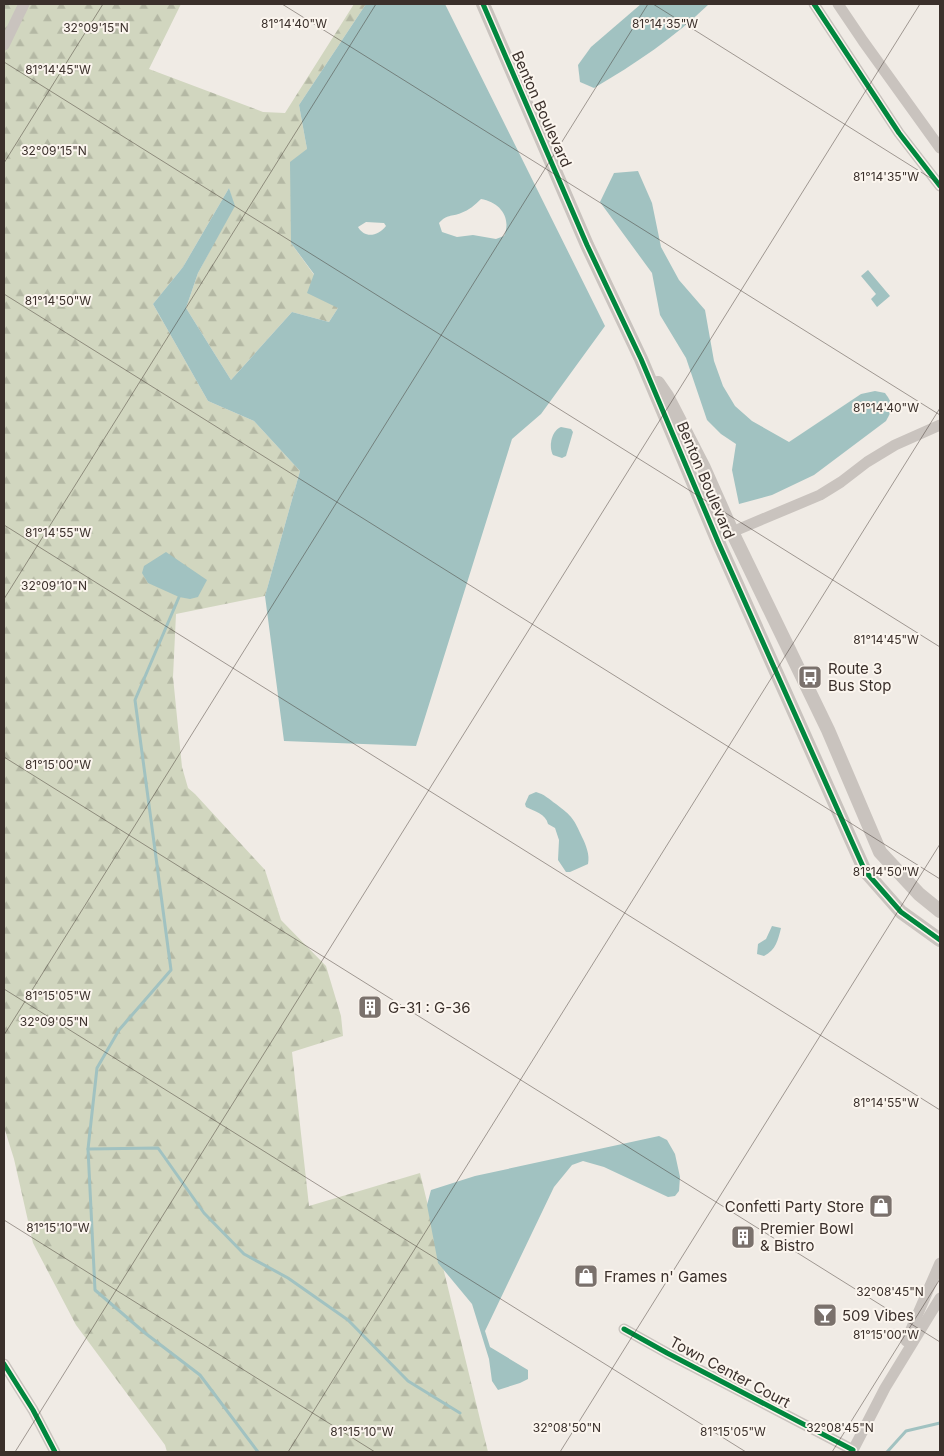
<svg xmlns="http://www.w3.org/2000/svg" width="944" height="1456" font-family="Inter,sans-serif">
<defs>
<pattern id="forest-firs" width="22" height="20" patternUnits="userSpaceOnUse" patternTransform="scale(1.25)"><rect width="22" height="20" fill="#d1d6bf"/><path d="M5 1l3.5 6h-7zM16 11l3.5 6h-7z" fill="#b4b8a4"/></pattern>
</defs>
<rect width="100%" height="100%" fill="#f0ebe5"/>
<polygon fill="url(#forest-firs)" points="4,4 181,4 149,69 263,112 285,113 354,4 366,4 299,105 307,149 291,243 338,308 329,322 292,312 231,380 186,308 198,273 234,206 229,188 183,267 153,304 208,401 254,421 300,471 265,596 176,614 173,677 182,767 188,788 195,794 265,870 281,920 326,966 341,1016 343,1036 292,1052 309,1206 420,1173 488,1452 167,1452 165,1445 76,1325 33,1243 14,1159 4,1127"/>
<g fill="#a1c2c1" fill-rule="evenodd">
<path d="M366,4H445L605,326L541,414L512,439L416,746L284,741L265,596L300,471L254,421L208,401L153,304L183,267L229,188L235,206L198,273L186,308L231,380L292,312L329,322L338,308L307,293L314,274L291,243L290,162L307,149L299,105ZM481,199C500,202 512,218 504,236L496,239L473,235L457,237L442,232L439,223C447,214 451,217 461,213C469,210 475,205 481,199ZM366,222L384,223L386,226C378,236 365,239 358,227Z"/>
<path d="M641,4H709C675,37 635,64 594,88L580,82L578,65L591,47Z"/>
<path d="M638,171L652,203L661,247L679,280L705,310L714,361L723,386L735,406L752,421L789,442L861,394L875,391L885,393C894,405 893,408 886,421L814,475L772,495L739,504L732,470L736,444L721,434L707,420L686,358L660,315L652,273L600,202L614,173Z"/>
<polygon points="868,270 890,296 877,307 871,299 876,294 861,276"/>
<path d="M561,427L571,429L573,432L566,456L562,458L553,455C548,446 552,430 561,427Z"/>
<polygon points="166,552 207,580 198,597 190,599 179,597 148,583 142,573 144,566"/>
<path d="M536,792C544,794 549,799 556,804C572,816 574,819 582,837C586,845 590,855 588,864L570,872H566L558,860L559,840L555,828L548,824C546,814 534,811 526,807L525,804L529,795Z"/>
<path d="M772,926L781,928C778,940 776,950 764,956L757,954L758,944L766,939Z"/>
<polygon points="659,1136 667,1140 675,1154 680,1177 679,1191 675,1196 668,1197 604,1167 583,1161 572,1165 554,1187 485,1331 490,1347 528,1370 528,1379 520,1383 498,1390 492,1381 489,1359 472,1304 438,1263 427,1205 431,1190 475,1176"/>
</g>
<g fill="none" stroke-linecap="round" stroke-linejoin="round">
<g stroke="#a1c2c1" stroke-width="3">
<polyline points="88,1149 97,1068 119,1030 171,970 135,700 179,597"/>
<polyline points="258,1452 200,1375 145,1333 95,1290 88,1149 158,1148 204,1213 244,1254 288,1278 348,1320 408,1381 460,1413"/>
<polyline points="887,1452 906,1431 940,1423"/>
</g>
<g stroke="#c9c3be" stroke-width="11">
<polyline points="814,4 899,133 940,186"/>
<polyline points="838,4 863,41 940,148"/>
<polyline points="4,45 24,4"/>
<polyline points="732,532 820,495 841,482 867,462 895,445 940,425"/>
<polyline points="624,1329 667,1353 853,1450"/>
<polyline points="906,1341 940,1263"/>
<polyline points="4,1364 33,1410 55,1452"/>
<polyline points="852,1452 885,1388 940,1298"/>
</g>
<g stroke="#c9c3be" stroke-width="14">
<polyline points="483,4 587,245 641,359 719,544 865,871 901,912 940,940"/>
<polyline points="658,383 667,396 704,468 735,538 828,730 880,852 919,894 940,911"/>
</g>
<g stroke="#fbf5ee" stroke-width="8">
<g id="cycleway">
<polyline points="483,4 587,245 641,359 719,544 865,871 901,912 940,940"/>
<polyline points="814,4 899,133 940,186"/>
<polyline points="624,1329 667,1353 853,1450"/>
<polyline points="4,1364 33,1410 55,1452"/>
</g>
</g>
<use href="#cycleway" stroke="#00873e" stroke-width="5"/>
</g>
<path fill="none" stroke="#3b302b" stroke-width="1" stroke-opacity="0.45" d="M282,4L940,415M653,4L940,184M4,62L940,647M4,163L103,4M4,294L940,879M4,525L940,1110M4,599L376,4M4,757L940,1342M4,989L746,1452M4,1035L648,4M4,1220L375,1452M15,1452L920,4M288,1452L940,408M560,1452L940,844M832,1452L940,1279"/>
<defs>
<g id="bus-square" transform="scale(1.25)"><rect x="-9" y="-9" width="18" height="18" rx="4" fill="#7a716c" stroke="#fbf5ee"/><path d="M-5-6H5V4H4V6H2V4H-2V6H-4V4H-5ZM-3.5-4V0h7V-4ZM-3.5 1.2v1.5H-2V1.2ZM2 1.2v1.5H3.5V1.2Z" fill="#fff"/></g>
<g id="building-square" transform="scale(1.25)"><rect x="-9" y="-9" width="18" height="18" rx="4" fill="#7a716c" stroke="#fbf5ee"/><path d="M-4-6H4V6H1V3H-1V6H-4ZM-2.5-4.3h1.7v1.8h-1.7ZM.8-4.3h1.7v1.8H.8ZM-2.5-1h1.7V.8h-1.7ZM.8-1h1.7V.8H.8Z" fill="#fff"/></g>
<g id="shop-square" transform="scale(1.25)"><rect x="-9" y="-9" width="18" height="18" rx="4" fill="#7a716c" stroke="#fbf5ee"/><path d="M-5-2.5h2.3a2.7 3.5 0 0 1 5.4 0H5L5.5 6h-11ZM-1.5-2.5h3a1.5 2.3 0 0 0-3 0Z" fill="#fff"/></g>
<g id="bar-square" transform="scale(1.25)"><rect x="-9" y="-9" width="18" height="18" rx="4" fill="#7a716c" stroke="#fbf5ee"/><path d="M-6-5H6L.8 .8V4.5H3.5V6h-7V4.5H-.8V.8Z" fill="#fff"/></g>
</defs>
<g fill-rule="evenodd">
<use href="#bus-square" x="810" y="677"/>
<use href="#building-square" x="370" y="1007"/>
<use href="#shop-square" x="881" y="1206"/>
<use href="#building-square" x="743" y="1237"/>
<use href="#shop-square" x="586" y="1276"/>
<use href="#bar-square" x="825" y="1315"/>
</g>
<g text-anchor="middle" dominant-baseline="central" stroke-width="4" stroke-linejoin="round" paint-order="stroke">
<g font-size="15" fill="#3b302b" stroke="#fbf5ee">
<text transform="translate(542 109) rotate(66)">Benton Boulevard</text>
<text transform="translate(706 480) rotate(67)">Benton Boulevard</text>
<text transform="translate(730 1372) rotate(28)">Town Center Court</text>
</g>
<g font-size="15" fill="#3b302b" stroke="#fbf5ee" text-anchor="start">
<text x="828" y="668">Route 3<tspan x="828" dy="17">Bus Stop</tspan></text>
<text x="388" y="1007">G-31 : G-36</text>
<text x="864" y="1206" text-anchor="end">Confetti Party Store</text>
<text x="760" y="1228">Premier Bowl<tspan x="760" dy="17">&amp; Bistro</tspan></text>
<text x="604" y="1276">Frames n' Games</text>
<text x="842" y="1315">509 Vibes</text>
</g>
</g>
<g font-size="12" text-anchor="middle" fill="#3b302b" stroke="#fbf5ee" stroke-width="4" stroke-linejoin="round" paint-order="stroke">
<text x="294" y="28">81°14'40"W</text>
<text x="665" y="28">81°14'35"W</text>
<text x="96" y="32">32°09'15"N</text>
<text x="58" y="74">81°14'45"W</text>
<text x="54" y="155">32°09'15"N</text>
<text x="886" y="181">81°14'35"W</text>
<text x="58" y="305">81°14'50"W</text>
<text x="886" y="412">81°14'40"W</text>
<text x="58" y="537">81°14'55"W</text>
<text x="54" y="590">32°09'10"N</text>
<text x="886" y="644">81°14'45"W</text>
<text x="58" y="769">81°15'00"W</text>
<text x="886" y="876">81°14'50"W</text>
<text x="58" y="1000">81°15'05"W</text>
<text x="54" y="1026">32°09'05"N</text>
<text x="886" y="1107">81°14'55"W</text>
<text x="58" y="1232">81°15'10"W</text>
<text x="890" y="1296">32°08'45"N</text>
<text x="886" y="1339">81°15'00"W</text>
<text x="567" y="1432">32°08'50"N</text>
<text x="840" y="1432">32°08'45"N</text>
<text x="362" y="1436">81°15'10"W</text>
<text x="733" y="1436">81°15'05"W</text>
</g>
<rect width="944" height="1456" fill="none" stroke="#3b302b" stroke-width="10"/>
</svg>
